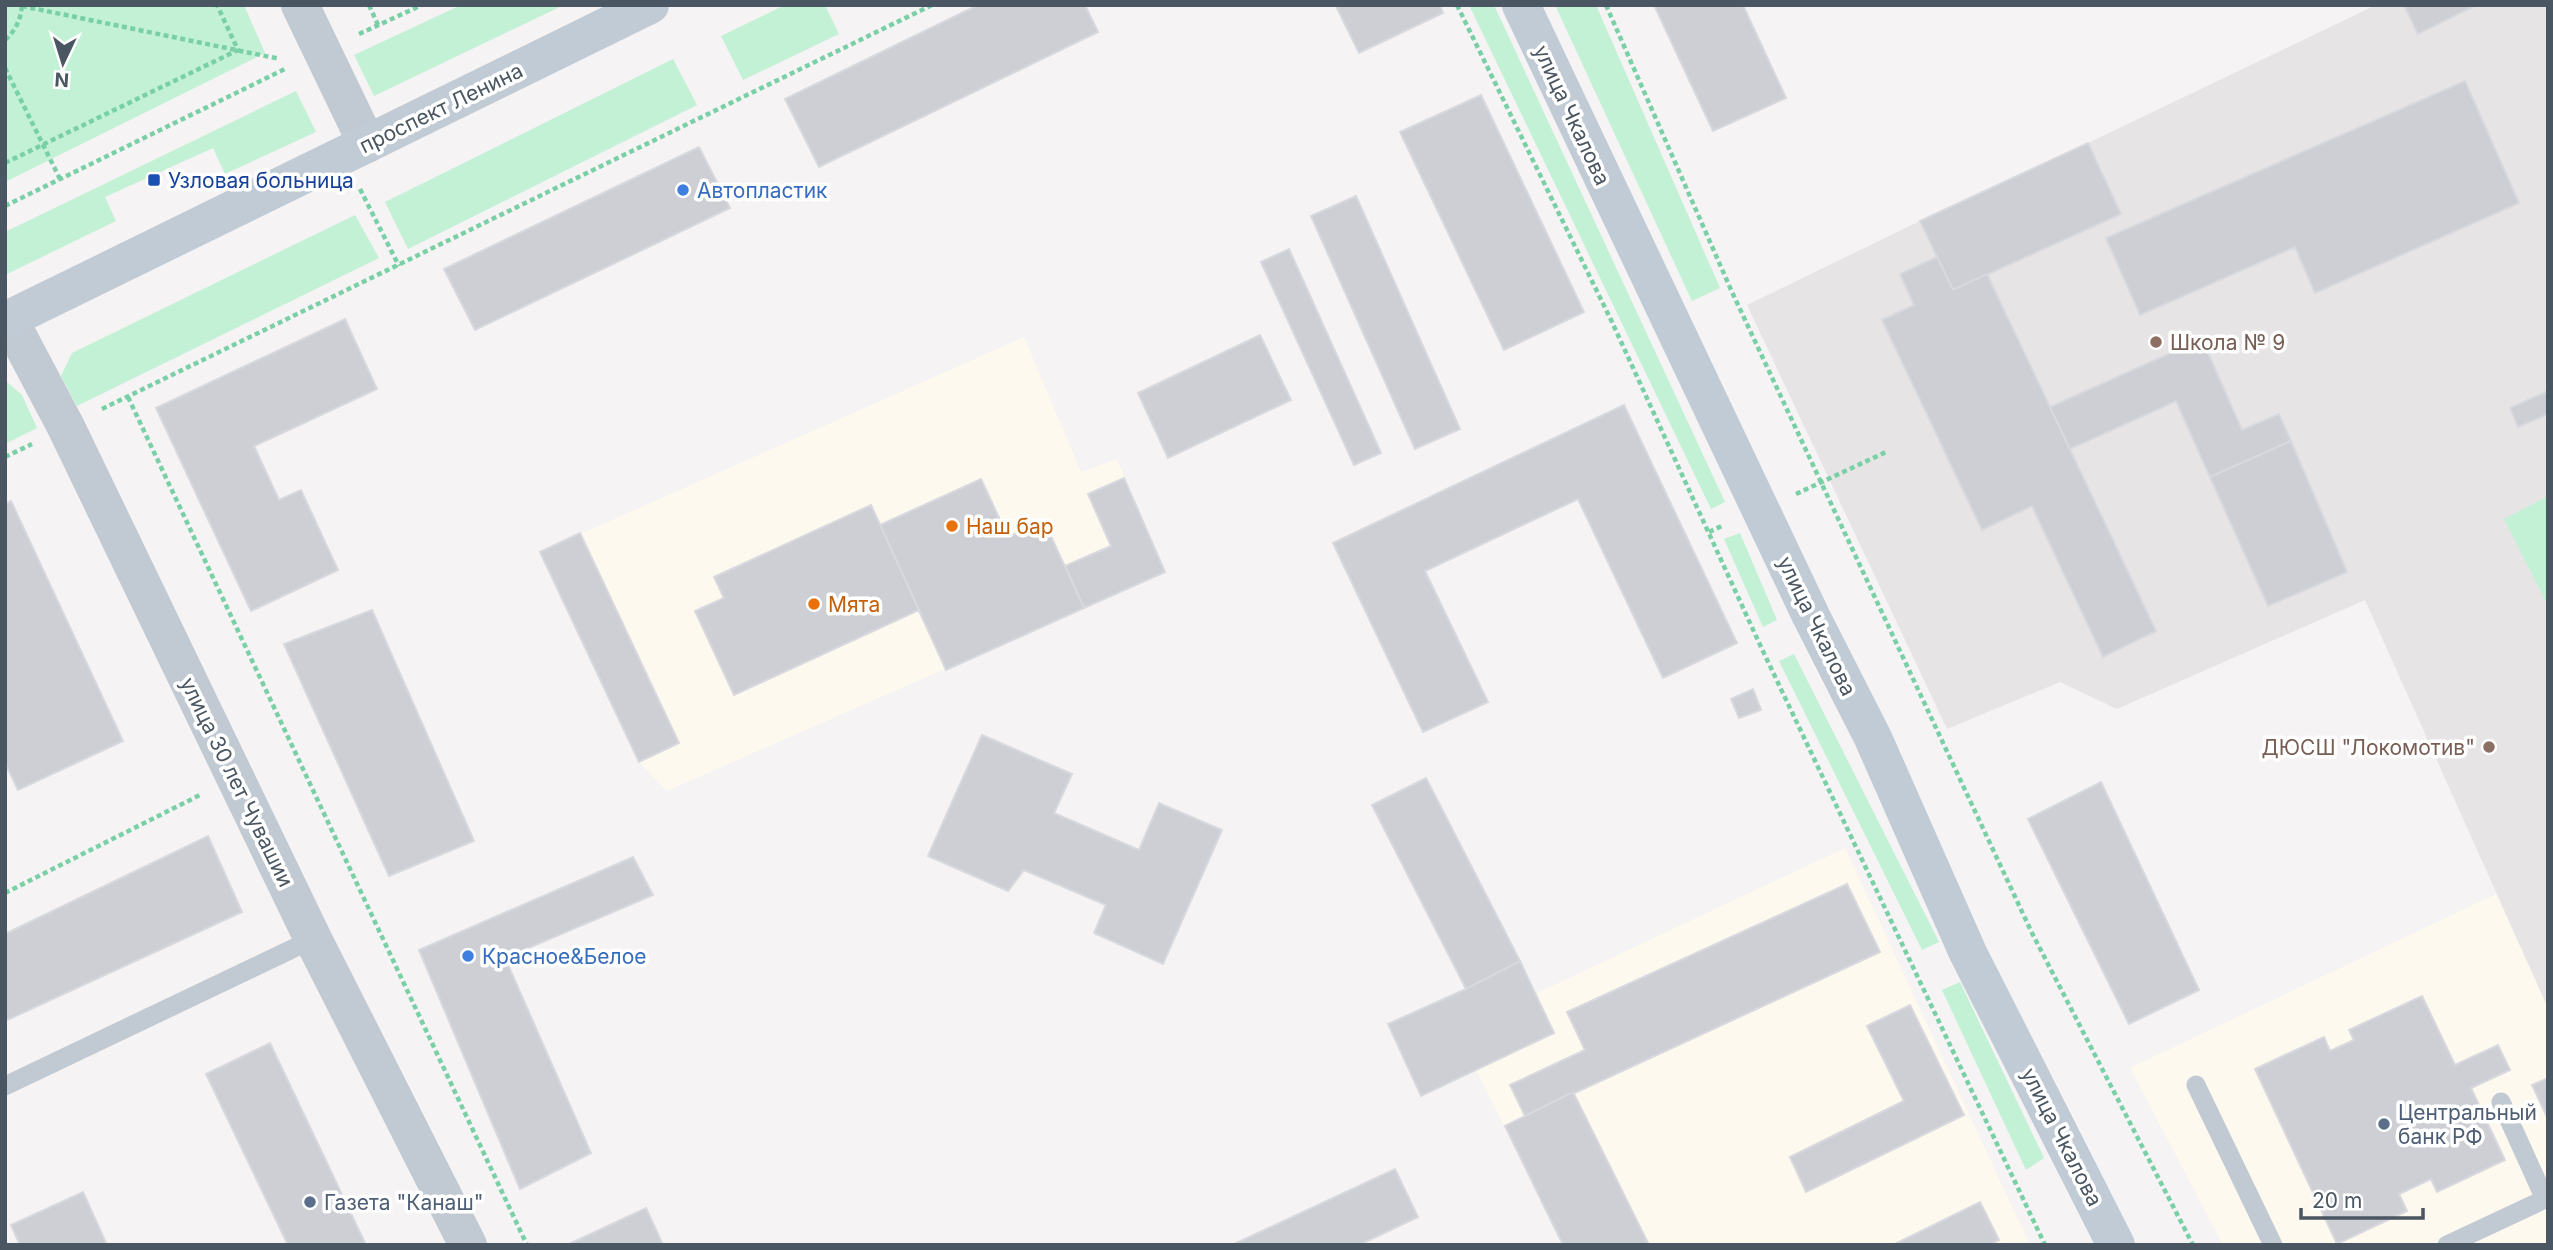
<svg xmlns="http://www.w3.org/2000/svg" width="2553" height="1250" font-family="Inter,sans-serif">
<rect width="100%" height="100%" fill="#f5f3f3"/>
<g fill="#fdf9ef">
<polygon points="1024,337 1081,472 1117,459 1165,572 667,791 639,762 540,552"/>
<polygon points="1845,848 2030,1245 1563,1245 1476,1070 1554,1033 1535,994"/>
<polygon points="2496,894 2548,1008 2548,1245 2223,1245 2130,1068"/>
</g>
<polygon fill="#e6e4e5" points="2376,5 2548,5 2548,1008 2365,600 2117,709 2060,682 1947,729 1747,305 1920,221 2088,143"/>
<g fill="#c3f1d5">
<polygon points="5,5 244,5 265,53 5,182"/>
<polygon points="461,5 564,5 374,96 354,55"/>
<polygon points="785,5 825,5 839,34 743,80 721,36"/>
<polygon points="1469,5 1494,5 1725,502 1711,509"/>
<polygon points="1555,5 1596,5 1720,288 1692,301"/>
<polygon points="673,59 697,105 408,249 385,202"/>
<polygon points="296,91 316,132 225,174 213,148 105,197 116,221 5,275 5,232"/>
<polygon points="355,215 379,258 77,406 61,376 72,353"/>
<polygon points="7,382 22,395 37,428 5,444"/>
<polygon points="2548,496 2548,606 2504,519"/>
<polygon points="1740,533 1777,620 1763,627 1724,539"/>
<polygon points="1794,654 1939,942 1922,950 1779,661"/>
<polygon points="1960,982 2044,1158 2026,1170 1942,990"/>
</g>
<g fill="#cdcfd5" stroke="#d7d9de" stroke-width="2">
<polygon points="978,5 1085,5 1098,32 819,167 785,99"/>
<polygon points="1440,5 1443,13 1359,53 1336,6"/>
<polygon points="1654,5 1743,5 1786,98 1713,131"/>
<polygon points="2404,5 2476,5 2418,34"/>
<polygon points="2465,81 2519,203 2315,293 2295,247 2140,315 2106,238"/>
<polygon points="1481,95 1584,312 1504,350 1400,132"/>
<polygon points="2088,143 2121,214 1953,290 1920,221"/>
<polygon points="699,147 730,208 475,330 444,269"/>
<polygon points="1356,196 1460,429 1415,449 1311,216"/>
<polygon points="1289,249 1381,453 1354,465 1261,262"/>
<polygon points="1937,257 1953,290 1987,274 2156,631 2103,657 2032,506 1982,530 1882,320 1914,305 1900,274"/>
<polygon points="345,319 377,389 254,446 279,500 301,490 338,570 251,611 156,408"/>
<polygon points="1260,335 1291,400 1168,458 1138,393"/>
<polygon points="2202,339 2242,430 2279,414 2291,441 2210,477 2176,401 2070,449 2050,407"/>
<polygon points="2548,391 2548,414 2518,427 2510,408"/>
<polygon points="1624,405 1737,643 1663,678 1578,499 1425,571 1488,702 1423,732 1333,543"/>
<polygon points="2291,441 2347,572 2268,606 2210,477"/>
<polygon points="1124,478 1165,572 1084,608 1065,566 1111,546 1088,494"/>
<polygon points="981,479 1008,537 1044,521 1084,608 946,670 880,525"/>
<polygon points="11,501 123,741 18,790 5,763 5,504"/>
<polygon points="871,505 919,610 734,695 695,611 724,598 714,577"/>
<polygon points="580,533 679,743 639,762 540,552"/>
<polygon points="372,610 474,841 389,876 284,644"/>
<polygon points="1753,689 1761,710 1739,718 1731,699"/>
<polygon points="982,735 1072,774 1054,813 1139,850 1159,803 1222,830 1163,964 1094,933 1106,905 1024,870 1008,891 928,856"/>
<polygon points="1426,778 1520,961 1466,989 1372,805"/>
<polygon points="2101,782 2199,990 2129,1024 2028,819"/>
<polygon points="208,836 242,912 5,1021 5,934"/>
<polygon points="633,857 653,895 505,958 591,1153 520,1189 419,950"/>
<polygon points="1847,884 1880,952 1525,1116 1510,1085 1585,1050 1567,1012"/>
<polygon points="1520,961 1554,1033 1421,1096 1388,1024 1466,989"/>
<polygon points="2422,996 2455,1065 2498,1045 2510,1070 2471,1088 2505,1160 2437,1192 2431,1179 2399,1194 2407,1211 2337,1244 2255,1069 2324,1037 2330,1051 2354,1040 2349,1030"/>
<polygon points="1910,1005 1964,1115 1806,1192 1790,1157 1904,1101 1867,1026"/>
<polygon points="270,1043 366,1245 288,1245 206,1074"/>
<polygon points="2548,1078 2548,1119 2532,1085"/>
<polygon points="1573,1092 1649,1245 1563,1245 1505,1126"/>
<polygon points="1395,1169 1418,1217 1359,1245 1232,1245"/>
<polygon points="83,1192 107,1245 20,1245 11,1225"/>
<polygon points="1980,1202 1999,1240 1989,1245 1893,1245"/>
<polygon points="646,1208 663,1245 567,1245"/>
</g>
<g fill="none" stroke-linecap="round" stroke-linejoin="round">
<g stroke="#7ad0a6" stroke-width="4.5" stroke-dasharray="5 3.5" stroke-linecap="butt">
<polyline points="369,5 378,25"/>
<polyline points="1457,5 1612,322 1761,647 2045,1245"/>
<polyline points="1606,5 1732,292 2032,933 2193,1245"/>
<polyline points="22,6 280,59"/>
<polyline points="359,34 422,5"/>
<path d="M5,40C16,30 20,21 22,6"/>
<polyline points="5,68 60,179"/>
<polyline points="5,163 238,50 217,5"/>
<polyline points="360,189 399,266"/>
<polyline points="5,206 287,68"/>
<polyline points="128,397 527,1245"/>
<polyline points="102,409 932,5"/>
<polyline points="5,457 32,444"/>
<polyline points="1796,494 1886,452"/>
<polyline points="1709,532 1724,525"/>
<polyline points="5,893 200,795"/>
</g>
<g stroke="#c1cad2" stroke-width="19">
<polyline points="2196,1085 2273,1245"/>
<polyline points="5,1086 313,939"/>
<polyline points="2447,1245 2545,1199 2501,1102"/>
</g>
<g stroke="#c1cad2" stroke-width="38">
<polyline points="300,5 367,144"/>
<polyline points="9,319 66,427 313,939 468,1245"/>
</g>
<g stroke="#c1cbd6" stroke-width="38">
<polyline points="1521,5 1811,616 1873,738 1968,953 2116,1245"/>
<polyline points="5,321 650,5"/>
</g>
</g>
<rect fill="#1a4fb4" stroke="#fff" stroke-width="2.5" x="147" y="173" width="14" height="14" rx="3.5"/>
<g fill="#3f7fe0" stroke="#fff" stroke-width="2.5">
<circle cx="683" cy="190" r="7"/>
<circle cx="468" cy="956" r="7"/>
</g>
<g fill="#8d6e63" stroke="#fff" stroke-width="2.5">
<circle cx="2156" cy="342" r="7"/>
<circle cx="2489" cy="747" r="7"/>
</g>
<g fill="#e8710a" stroke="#fff" stroke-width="2.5">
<circle cx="952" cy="526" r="7"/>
<circle cx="814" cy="604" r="7"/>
</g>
<g fill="#5c6f8a" stroke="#fff" stroke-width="2.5">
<circle cx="2384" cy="1124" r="7"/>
<circle cx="310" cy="1202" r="7"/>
</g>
<g text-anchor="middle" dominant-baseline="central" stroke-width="7" stroke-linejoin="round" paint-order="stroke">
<g font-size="21" fill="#4a5661" stroke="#fff">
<text transform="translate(441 108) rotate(-26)">проспект Ленина</text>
<text transform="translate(1572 115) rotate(65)">улица Чкалова</text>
<text transform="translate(1817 626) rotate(64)">улица Чкалова</text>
<text transform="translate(237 782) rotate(64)">улица 30 лет Чувашии</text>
<text transform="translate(2062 1137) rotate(63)">улица Чкалова</text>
</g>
<g font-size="21" fill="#164399" stroke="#fff" text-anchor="start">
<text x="168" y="180">Узловая больница</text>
</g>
<g font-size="21" fill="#366cbe" stroke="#fff" text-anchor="start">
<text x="697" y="190">Автопластик</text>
<text x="482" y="956">Красное&amp;Белое</text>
</g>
<g font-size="21" fill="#785e54" stroke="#fff" text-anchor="start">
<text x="2170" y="342">Школа № 9</text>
<text x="2475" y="747" text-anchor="end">ДЮСШ "Локомотив"</text>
</g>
<g font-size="21" fill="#c56008" stroke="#fff" text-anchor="start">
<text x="966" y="526">Наш бар</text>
<text x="828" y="604">Мята</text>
</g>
<g font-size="21" fill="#4e5e75" stroke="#fff" text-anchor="start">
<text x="2398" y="1112">Центральный<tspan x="2398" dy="24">банк РФ</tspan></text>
<text x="324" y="1202">Газета "Канаш"</text>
</g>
</g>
<rect width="2553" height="1250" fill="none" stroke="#4a5661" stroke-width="14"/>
<g transform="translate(63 63) rotate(184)" stroke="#ffffff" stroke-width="5" paint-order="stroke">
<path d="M0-5L12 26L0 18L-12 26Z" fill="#4a5661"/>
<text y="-10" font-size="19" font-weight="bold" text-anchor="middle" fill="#4a5661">N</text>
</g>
<path d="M2301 1208v10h122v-10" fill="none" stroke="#4a5661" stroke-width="3.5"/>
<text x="2312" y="1208" font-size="21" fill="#4a5661" stroke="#ffffff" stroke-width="5" paint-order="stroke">20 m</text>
</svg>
